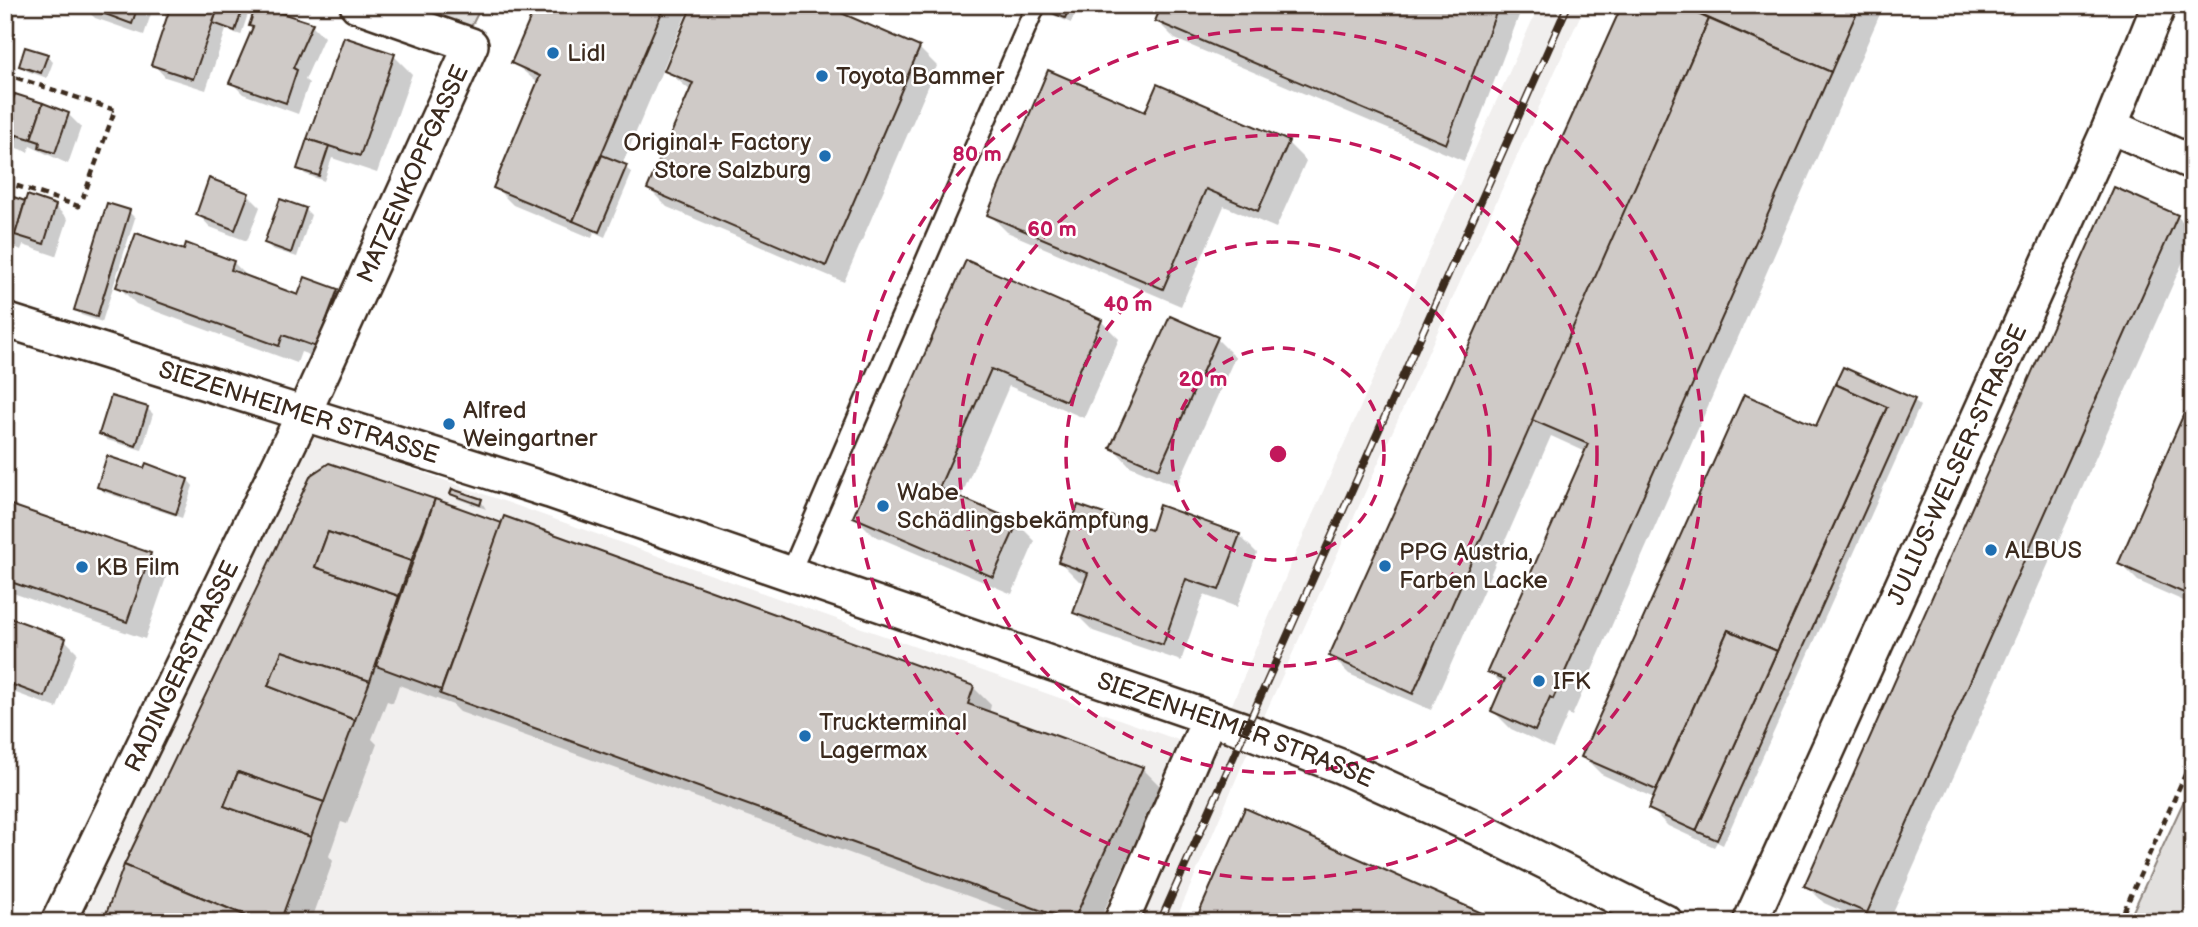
<svg xmlns="http://www.w3.org/2000/svg" width="2198" height="927" font-family="'Balsamiq Sans',sans-serif">
<rect width="100%" height="100%" fill="#fff"/>
<filter id="ink" filterUnits="userSpaceOnUse"><feTurbulence type="fractalNoise" baseFrequency=".0143" numOctaves="2"/><feDisplacementMap in="SourceGraphic" scale="14" xChannelSelector="R" yChannelSelector="G"/><feConvolveMatrix kernelMatrix="1 2 1 2 8 2 1 2 1" color-interpolation-filters="sRGB"/></filter>
<g filter="url(#ink)">
<polygon fill="#f1efee" points="1539,5 1585,5 1243,763 1175,922 79,922 314,434 1212,752 1297,550"/>
<g fill="#e2e0de" stroke="#8e857e" stroke-width="2">
<polygon points="398,5 482,5 469,31"/>
<polygon points="2193,781 2193,922 2128,922"/>
</g>
<g fill="#0003">
<polygon points="154,5 144,35 95,18 82,6"/>
<polygon points="156,5 244,5 249,11 241,35 226,30 206,90 165,77 153,64 169,18"/>
<polygon points="258,5 312,25 324,37 305,80 309,83 298,114 243,94 231,82 254,28 251,25"/>
<polygon points="538,5 690,5 622,165 632,173 605,237 594,232 592,238 513,205 495,187 539,84 514,63"/>
<polygon points="1051,5 1079,5 1071,23 1055,16 1049,10"/>
<polygon points="1162,5 1523,5 1464,161 1175,39 1157,21"/>
<polygon points="1623,5 1884,5 1572,716 1568,714 1553,748 1511,729 1493,711 1504,686 1489,671 1586,452 1551,436 1431,710 1349,674 1331,656"/>
<polygon points="919,48 937,66 844,282 667,207 649,189 691,91 666,70"/>
<polygon points="47,56 53,62 47,78 27,71 21,65"/>
<polygon points="394,56 412,74 377,173 332,158 324,181 305,174 299,168"/>
<polygon points="5,92 68,114 81,127 68,164 30,146 28,152 5,144"/>
<polygon points="1146,114 1288,143 1306,161 1276,228 1224,206 1181,306 1007,232 989,214"/>
<polygon points="5,194 27,203 55,206 68,219 56,256 23,245 21,250 5,242"/>
<polygon points="248,195 260,207 247,241 210,227 198,214"/>
<polygon points="305,209 311,215 297,257 272,249 266,243"/>
<polygon points="129,212 135,218 102,322 81,315 76,309"/>
<polygon points="2177,216 2193,232 2193,239 1889,922 1866,922 1824,903 1806,885"/>
<polygon points="185,253 233,262 249,278 299,297 337,290 355,308 334,364 301,352 297,363 136,304 118,286"/>
<polygon points="967,263 1101,321 1119,339 1084,418 1009,386 960,499 1017,523 1035,541 1012,594 873,535 855,517"/>
<polygon points="1217,339 1235,357 1177,486 1130,466 1113,448"/>
<polygon points="1844,369 1914,401 1920,406 1723,845 1717,842 1714,847 1668,826 1650,808 1654,798 1601,774 1583,756 1817,428"/>
<polygon points="2193,397 2193,605 2138,581 2120,563"/>
<polygon points="147,408 153,414 142,450 107,440 101,434"/>
<polygon points="188,480 193,486 182,518 104,492 99,487"/>
<polygon points="452,494 481,501 486,509 458,499"/>
<polygon points="434,501 973,687 991,705 989,714 1142,768 1160,786 1099,922 1040,922 460,712 453,705 399,685 393,703 387,701 372,739 377,744 347,824 341,822 329,856 333,861 311,922 104,922"/>
<polygon points="5,528 150,554 168,572 145,639 7,591"/>
<polygon points="1239,535 1257,553 1237,607 1204,595 1181,661 1093,631 1075,613 1086,583 1078,580 1060,562"/>
<polygon points="5,618 65,640 77,652 57,708 5,689"/>
</g>
<g fill="#cfcac7" stroke="#3b2a1e" stroke-width="2">
<polygon points="81,5 138,5 132,24"/>
<polygon points="219,5 244,5 235,31 213,23"/>
<polygon points="219,5 193,79 151,65 169,11 155,5"/>
<polygon points="256,5 313,23 293,68 297,70 286,103 229,83 253,27 249,26"/>
<polygon points="536,5 665,5 573,221 493,188 540,76 511,63"/>
<polygon points="692,5 823,5 920,47 826,266 647,189 693,83 664,71"/>
<polygon points="1049,5 1071,5 1065,18 1047,11"/>
<polygon points="1162,5 1499,5 1446,144 1155,21"/>
<polygon points="1622,5 1678,5 1709,19 1413,694 1329,656"/>
<polygon points="1678,5 1860,5 1831,72"/>
<polygon points="1709,19 1831,72 1553,699 1550,697 1535,731 1491,711 1505,679 1487,672 1588,444 1532,420"/>
<polygon points="344,37 395,54 360,156 307,139"/>
<polygon points="25,47 48,54 41,73 19,66"/>
<polygon points="1048,70 1145,112 1157,84 1289,141 1258,211 1206,189 1163,289 987,215"/>
<polygon points="5,90 15,94 5,120"/>
<polygon points="15,94 43,103 31,139 17,135 15,140 5,137 5,120"/>
<polygon points="43,103 69,113 55,153 39,148 40,142 31,139"/>
<polygon points="307,139 329,146 319,176 297,169"/>
<polygon points="602,155 627,165 599,232 573,221"/>
<polygon points="209,178 249,193 235,230 196,215"/>
<polygon points="2114,187 2178,215 1867,913 1804,886"/>
<polygon points="5,194 25,201 15,235 10,234 9,238 5,237"/>
<polygon points="27,195 56,205 44,244 15,235"/>
<polygon points="280,199 306,208 291,253 264,243"/>
<polygon points="107,203 130,210 97,317 74,310"/>
<polygon points="136,233 184,250 186,243 234,261 231,270 298,295 305,277 338,289 316,347 283,335 279,346 116,287"/>
<polygon points="966,260 1102,320 1066,401 991,369 939,488 1018,522 993,577 853,517"/>
<polygon points="1170,316 1218,337 1159,469 1110,448"/>
<polygon points="1843,367 1915,399 1717,840 1696,831 1887,407 1835,384"/>
<polygon points="1835,384 1887,407 1777,651 1728,630 1656,790 1581,757 1744,394 1816,426"/>
<polygon points="2193,393 2193,597 2118,564"/>
<polygon points="111,396 148,407 136,446 99,434"/>
<polygon points="107,456 144,468 146,463 188,479 176,514 97,487"/>
<polygon points="329,463 435,499 411,561 328,532 315,567 399,596 370,681 282,651 268,686 355,720 324,802 238,772 224,806 311,837 280,922 261,922 124,865 311,475"/>
<polygon points="452,489 482,499 480,505 450,494"/>
<polygon points="435,499 502,523 441,690 376,666"/>
<polygon points="11,505 151,553 127,622 5,580 5,523"/>
<polygon points="1078,505 1151,530 1159,505 1240,534 1219,590 1186,579 1163,645 1073,613 1088,573 1058,562"/>
<polygon points="504,516 974,686 968,704 1143,767 1073,922 440,694"/>
<polygon points="328,532 411,561 399,596 315,567"/>
<polygon points="5,616 66,638 45,697 5,682"/>
<polygon points="1728,630 1777,651 1696,831 1648,809"/>
<polygon points="282,651 370,681 355,720 268,686"/>
<polygon points="238,772 324,802 311,837 224,806"/>
<polygon points="1245,808 1502,922 1195,922"/>
<polygon points="124,865 261,922 103,922"/>
</g>
<g fill="none" stroke-linecap="round" stroke-linejoin="round">
<g stroke="#3b2a1e" stroke-width="23">
<polyline id="lane" points="789,576 1036,5"/>
</g>
<g stroke="#3b2a1e" stroke-width="38">
<g id="street">
<polyline points="2110,126 2193,163"/>
<path id="s1" d="M5,320L550,491L1245,730L1340,766L1477,828L1666,922"/>
<path id="s2" d="M58,922L304,413L471,45L357,5"/>
<polyline points="1121,922 1209,719"/>
<path id="s3" d="M1750,922L2110,126L2159,5"/>
</g>
</g>
<g stroke="#3b2a1e" stroke-width="4.5" stroke-dasharray="7 5" stroke-linecap="butt">
<polyline points="5,74 115,110 83,198"/>
<polyline points="5,182 81,207"/>
<polyline points="2119,922 2193,757"/>
</g>
<use href="#lane" stroke="#fff" stroke-width="18"/>
<use href="#street" stroke="#fff" stroke-width="33"/>
<g stroke="#3b2a1e" stroke-width="8">
<polyline id="rail" points="1160,922 1568,5"/>
</g>
<use href="#rail" stroke="#fff" stroke-width="5" stroke-dasharray="16" stroke-linecap="butt"/>
</g>
</g>
<g fill="none" stroke="#c2185b" stroke-width="3.5" stroke-dasharray="12 9">
<circle cx="1278" cy="454" r="106"/>
<circle cx="1278" cy="454" r="212"/>
<circle cx="1278" cy="454" r="319"/>
<circle cx="1278" cy="454" r="425"/>
</g>
<g fill="#1f6fb2" stroke="#fff" stroke-width="2.5">
<circle cx="553" cy="53" r="7"/>
<circle cx="822" cy="76" r="7"/>
<circle cx="825" cy="156" r="7"/>
<circle cx="449" cy="424" r="7"/>
<circle cx="883" cy="506" r="7"/>
<circle cx="1991" cy="550" r="7"/>
<circle cx="1385" cy="566" r="7"/>
<circle cx="82" cy="567" r="7"/>
<circle cx="1539" cy="681" r="7"/>
<circle cx="805" cy="736" r="7"/>
</g>
<g text-anchor="middle" dominant-baseline="central" stroke-width="5" stroke-linejoin="round" paint-order="stroke">
<g font-size="24" fill="#3b2a1e" stroke="#fff" text-anchor="start">
<text x="567" y="53">Lidl</text>
<text x="836" y="76">Toyota Bammer</text>
<text x="811" y="142" text-anchor="end">Original+ Factory<tspan x="811" dy="28">Store Salzburg</tspan></text>
<text x="463" y="410">Alfred<tspan x="463" dy="28">Weingartner</tspan></text>
<text x="897" y="492">Wabe<tspan x="897" dy="28">Schädlingsbekämpfung</tspan></text>
<text x="2005" y="550">ALBUS</text>
<text x="1399" y="552">PPG Austria,<tspan x="1399" dy="28">Farben Lacke</tspan></text>
<text x="96" y="567">KB Film</text>
<text x="1553" y="681">IFK</text>
<text x="819" y="722">Truckterminal<tspan x="819" dy="28">Lagermax</tspan></text>
</g>
<g font-size="24" fill="#3b2a1e" stroke="#fff">
<text stroke="none"><textPath href="#s2" startOffset="828">MATZENKOPFGASSE</textPath></text>
<text stroke="none"><textPath href="#s1" startOffset="308">SIEZENHEIMER STRASSE</textPath></text>
<text stroke="none"><textPath href="#s3" startOffset="502">JULIUS-WELSER-STRASSE</textPath></text>
<text stroke="none"><textPath href="#s2" startOffset="284">RADINGERSTRASSE</textPath></text>
<text stroke="none"><textPath href="#s1" startOffset="1297">SIEZENHEIMER STRASSE</textPath></text>
</g>
</g>
<circle cx="1278" cy="454" r="10" fill="#c2185b" stroke="#fff" stroke-width="3.5"/>
<g font-size="21" text-anchor="middle" font-weight="bold" fill="#c2185b" stroke="#fff" stroke-width="5" stroke-linejoin="round" paint-order="stroke">
<text x="977" y="161">80 m</text>
<text x="1052" y="236">60 m</text>
<text x="1128" y="311">40 m</text>
<text x="1203" y="386">20 m</text>
</g>
<rect width="2198" height="927" fill="none" stroke="#fff" stroke-width="28"/>
<rect x="14" y="14" width="2170" height="899" fill="none" stroke="#3b2a1e" stroke-width="2.5" filter="url(#ink)"/>
</svg>
